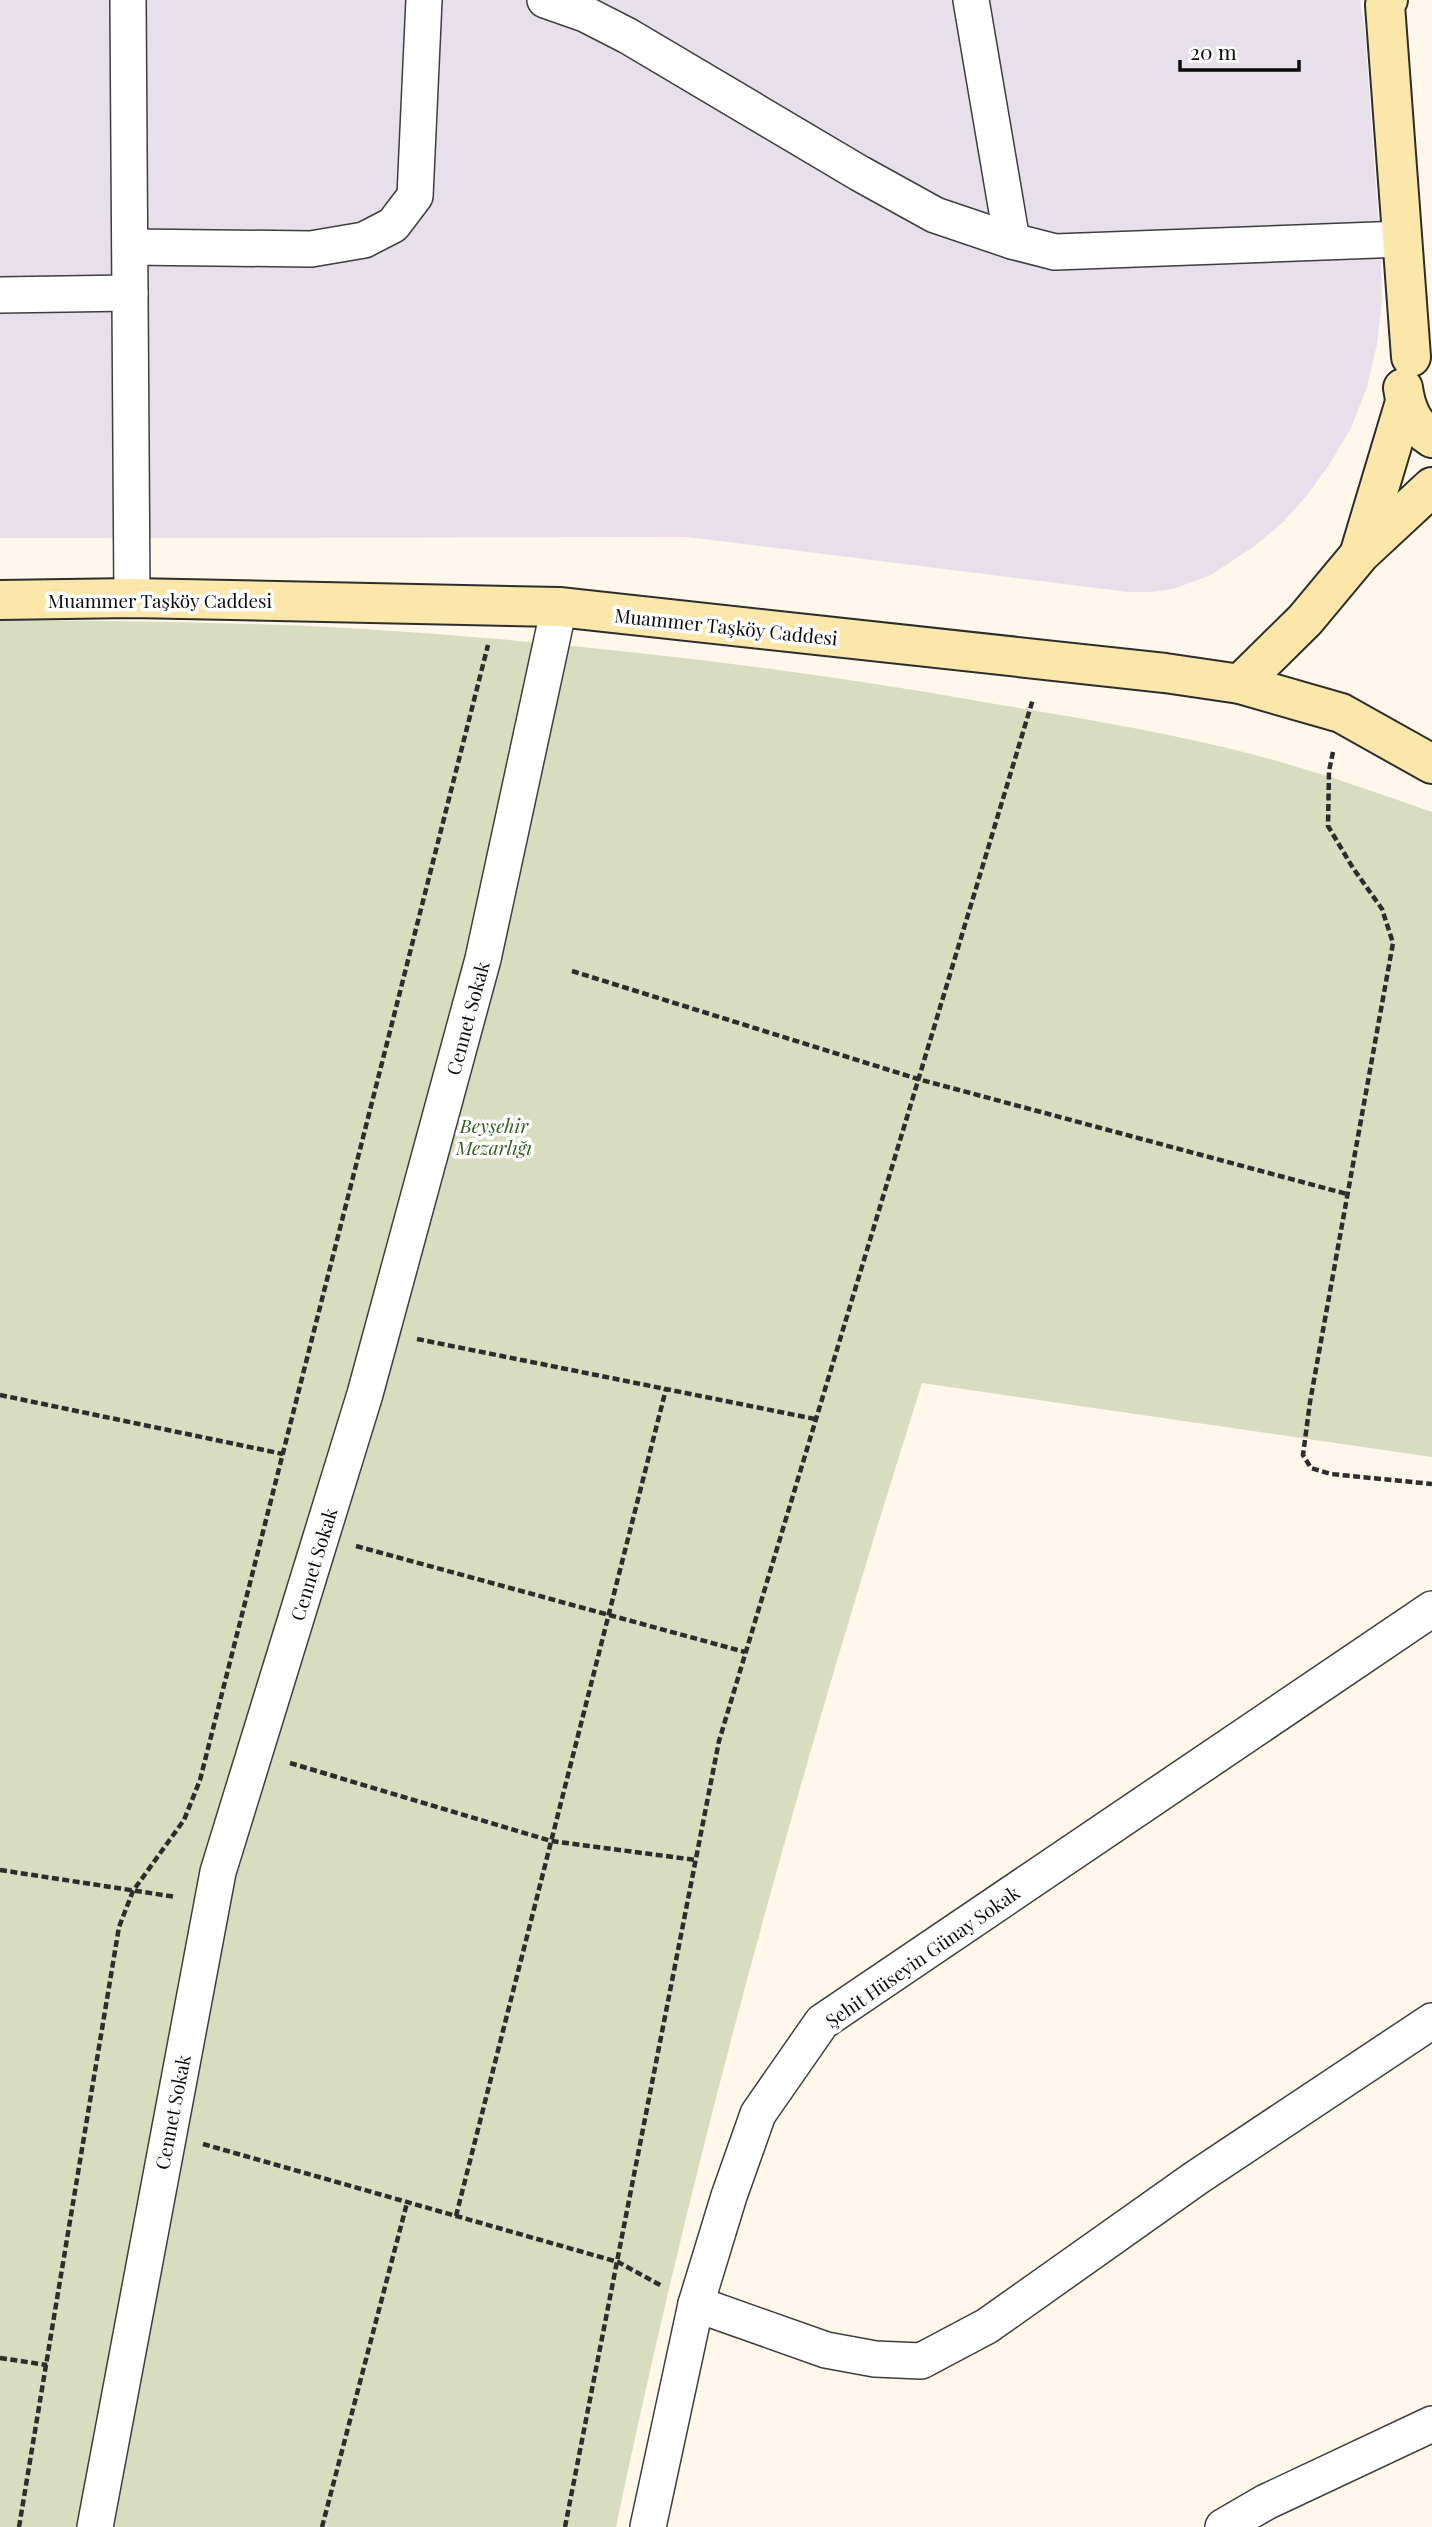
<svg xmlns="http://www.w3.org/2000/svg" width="1432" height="2527" font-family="'Playfair Display',serif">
<rect width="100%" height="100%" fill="#fef7ea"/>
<polygon fill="#e7dfea" points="0,0 1360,0 1365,32 1381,258 1382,302 1377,344 1367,387 1351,428 1329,465 1308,494 1284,521 1256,545 1211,575 1173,589 1151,592 1128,592 687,537 0,538"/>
<path fill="#d7ddbe" d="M0,620C122,621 243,622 364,629C568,642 771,665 972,700C1066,716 1160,730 1251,754C1313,770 1372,791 1432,812V1457L922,1383C803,1760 697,2139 616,2527H0Z"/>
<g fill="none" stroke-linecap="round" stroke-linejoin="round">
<g stroke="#3e3e3e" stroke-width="38">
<g id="street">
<polyline points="128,0 132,598"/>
<polyline points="545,0 585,14 628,36 859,173 935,215 1012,241 1055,252 1403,239"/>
<polyline points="971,0 1012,241"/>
<polyline points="130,247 311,249 364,240 393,225 415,196 424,0"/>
<polyline points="0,295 130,293"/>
<polyline points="696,2304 826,2350 875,2359 921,2361 987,2326 1196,2178 1432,2021"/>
<polyline points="95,2527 218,1872 365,1394 483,959 559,607"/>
<polyline points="648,2527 696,2304 729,2196 758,2114 822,2022 1432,1609"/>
<polyline points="1223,2527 1266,2502 1432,2424"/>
</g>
</g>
<g stroke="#2d2d2d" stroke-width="42">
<g id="secondary">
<polyline points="1388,0 1385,5 1411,357"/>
<path d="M1403,388C1406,409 1413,426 1432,438"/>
<polyline points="1360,552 1405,402"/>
<polyline points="0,600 132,598 559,607 1165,673 1240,684 1341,713 1432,764"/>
<polyline points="1240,684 1305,620 1360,554 1432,487"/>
</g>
</g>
<g stroke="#2d2d2d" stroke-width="4.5" stroke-dasharray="7 3.5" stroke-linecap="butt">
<polyline points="1333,752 1329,771 1328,826 1353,868 1382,909 1393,943 1310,1402 1303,1455 1311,1468 1331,1474 1432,1484"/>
<polyline points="572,971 918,1079 1347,1194"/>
<polyline points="417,1339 815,1419"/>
<polyline points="0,1395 283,1454"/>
<polyline points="356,1546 745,1652"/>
<polyline points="290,1763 551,1841 696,1860"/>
<polyline points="0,1870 176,1897"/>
<polyline points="203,2144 618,2262 662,2286"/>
<polyline points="456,2216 666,1389"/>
<polyline points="0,2358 47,2365"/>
<polyline points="19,2527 119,1927 133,1891 184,1820 200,1780 488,645"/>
<polyline points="322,2527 407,2203"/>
<polyline points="565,2527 719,1741 1033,699"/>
</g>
<use href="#street" stroke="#fff" stroke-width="35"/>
<use href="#secondary" stroke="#fae7a9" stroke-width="38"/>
</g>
<g text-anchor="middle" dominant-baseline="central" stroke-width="7" stroke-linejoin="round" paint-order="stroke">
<g font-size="19" fill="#0b0b0b" stroke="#fff">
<text x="160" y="600">Muammer Taşköy Caddesi</text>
<text transform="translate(726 626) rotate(6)">Muammer Taşköy Caddesi</text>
<text transform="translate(467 1018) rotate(-75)">Cennet Sokak</text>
<text transform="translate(313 1564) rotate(-73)">Cennet Sokak</text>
<text transform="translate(922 1956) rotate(-35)">Şehit Hüseyin Günay Sokak</text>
<text transform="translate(172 2112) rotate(-79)">Cennet Sokak</text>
</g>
<g font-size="19" font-style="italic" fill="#355e20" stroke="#fff">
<text x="494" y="1125">Beyşehir<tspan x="494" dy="22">Mezarlığı</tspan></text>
</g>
</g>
<path d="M1180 60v10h119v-10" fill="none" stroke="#0b0b0b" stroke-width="3.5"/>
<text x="1190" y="60" font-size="21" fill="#0b0b0b" stroke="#ffffff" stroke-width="5" paint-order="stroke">20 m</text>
</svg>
